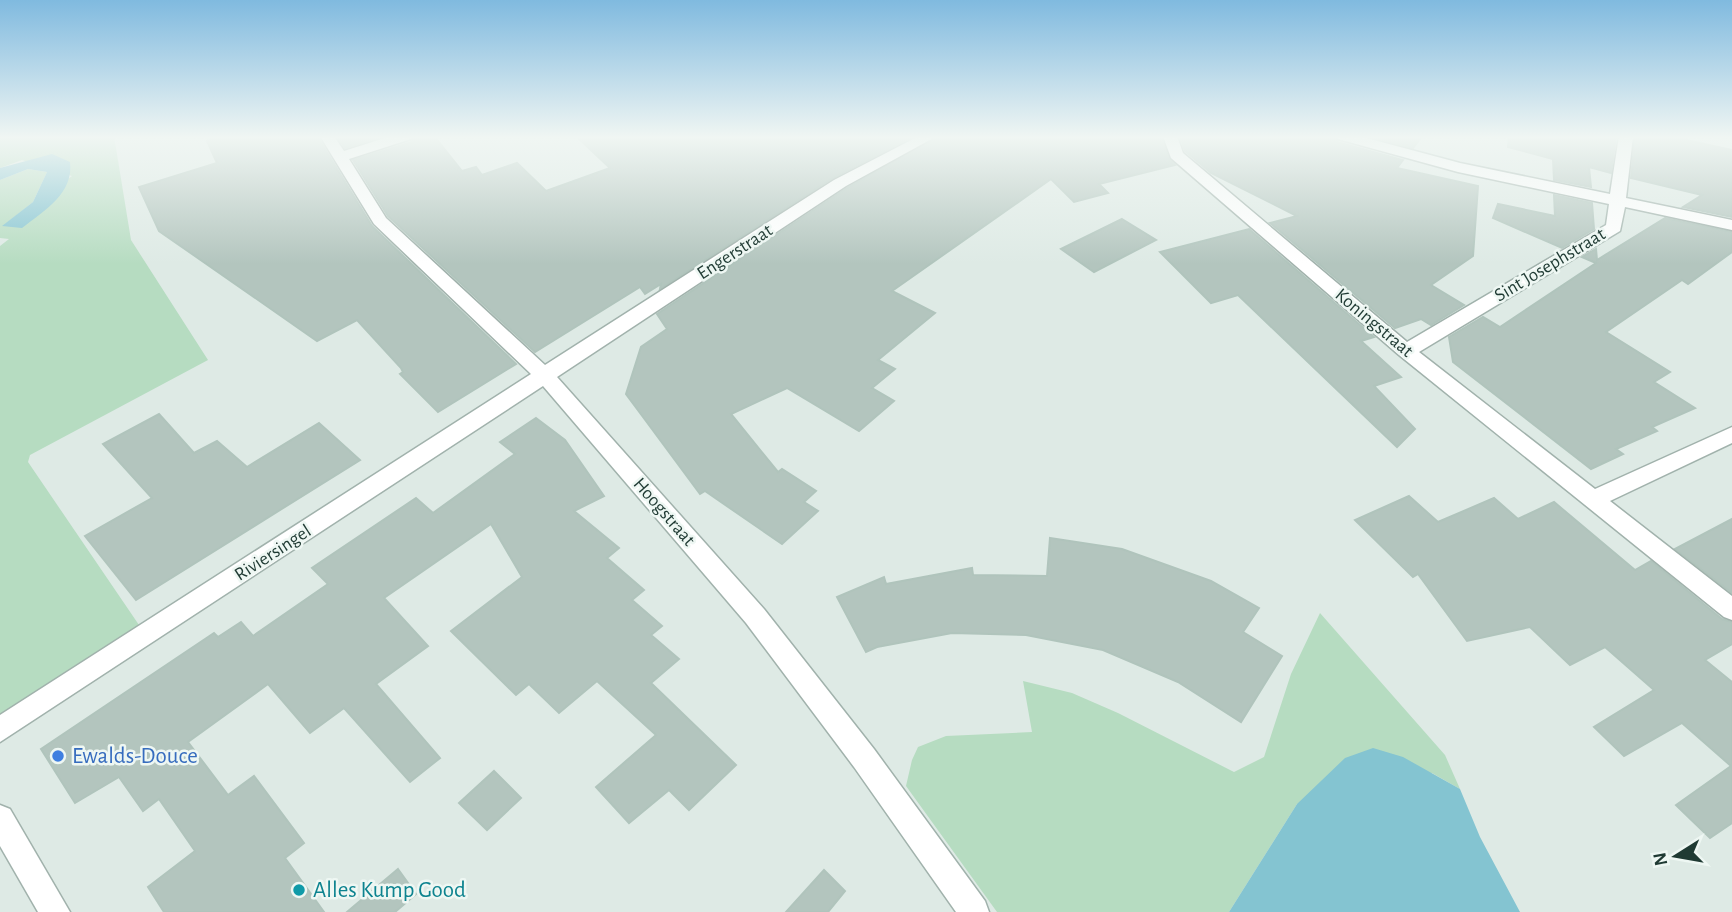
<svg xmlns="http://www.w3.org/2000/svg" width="1732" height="912" font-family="'Alegreya Sans',sans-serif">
<rect width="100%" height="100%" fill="#deeae5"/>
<g fill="#b6dcc1">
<polygon points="0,136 114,136 131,240 208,360 30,455 28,462 139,625 0,715 0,246 9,239 0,238 0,180 28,169 47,172 33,202 3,226 72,176 22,160 0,168"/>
<polygon points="1320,613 1445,755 1460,789 1432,773 1297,804 1229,912 997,912 906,786 912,760 918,747 946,736 1032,732 1023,681 1072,693 1118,713 1234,772 1264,757 1291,674"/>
</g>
<g fill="#84c4d1">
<path d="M52,154L70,162C74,193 45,210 22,228L2,226L33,202L47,172L28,169L0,180V168Z"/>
<polygon points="1373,748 1403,757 1460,789 1480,837 1520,912 1229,912 1297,804 1345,758"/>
</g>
<g fill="#b3c5be" stroke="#b0c4bc" stroke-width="2">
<polygon points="227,136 317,136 372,226 516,364 438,412 400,374 403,372 401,368 357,320 317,341 159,231 139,187 217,163 207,141"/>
<polygon points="337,136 383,136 345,148"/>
<polygon points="416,136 434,136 462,171 476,167 482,175 517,163 546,191 610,168 576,136 914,136 833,178 660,289 661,284 645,294 640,287 535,352 388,216 353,160 412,142"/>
<polygon points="939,136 1161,136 1169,159 1175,165 1099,184 1108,193 1074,202 1051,179 892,291 935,313 878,360 895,369 872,388 894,401 859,431 787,388 731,414 778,472 782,469 816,491 804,502 818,511 782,544 705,491 700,494 643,417 626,394 641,347 667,329 657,314 847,188"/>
<polygon points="1180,136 1333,136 1337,142 1403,160 1397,168 1478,186 1473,256 1431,285 1464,305 1431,325 1421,319 1395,328 1270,223 1297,216 1211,173 1185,151"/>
<polygon points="1369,136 1422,136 1413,148"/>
<polygon points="1509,136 1616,136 1611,173 1589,167 1591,187 1554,180 1553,159 1508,147"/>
<polygon points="1635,136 1668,136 1732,150 1732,217 1683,207 1702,195 1631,178"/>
<polygon points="1554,195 1592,203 1594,229 1562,248 1493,218 1498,204 1555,216"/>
<polygon points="1665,218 1732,232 1732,252 1688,284 1682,280 1606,332 1670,372 1654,382 1695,408 1652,427 1657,431 1616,449 1623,454 1591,469 1453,362 1449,337 1483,317 1500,327 1596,263 1582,257 1596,249 1597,260"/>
<polygon points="1122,219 1156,240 1094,272 1061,249"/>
<polygon points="1249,229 1374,337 1361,341 1401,377 1374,386 1415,429 1397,447 1238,295 1211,303 1160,252"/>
<polygon points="159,414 194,453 217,441 247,467 319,423 360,460 136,600 85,536 152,498 103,444"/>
<polygon points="536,418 565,440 604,496 574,511 619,548 607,558 644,590 632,600 662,626 651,635 679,659 651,683 736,765 689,810 669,790 629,823 596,787 656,735 597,681 559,713 529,684 516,695 451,631 522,577 491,524 384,598 428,646 376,684 440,758 410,782 344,708 310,733 268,684 188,742 228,795 254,776 304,843 285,858 324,912 164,912 148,887 195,851 159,799 143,811 119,777 75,803 41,749 214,633 218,637 241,622 253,636 328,584 312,568 416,498 433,513 515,454 500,442"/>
<polygon points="1409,496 1438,522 1494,498 1518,519 1554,502 1635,570 1651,561 1722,619 1732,622 1732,644 1705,660 1732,682 1732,823 1710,838 1676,805 1731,766 1682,723 1624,756 1594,727 1654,690 1605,647 1570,665 1530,627 1467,641 1418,574 1413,577 1355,520"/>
<polygon points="1732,519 1732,593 1675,549"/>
<polygon points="1050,538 1122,549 1211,581 1259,608 1243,632 1282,656 1241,722 1178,682 1103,650 1026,635 952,633 877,647 866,652 837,597 884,577 886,584 972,568 973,575 1047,576"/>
<polygon points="494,771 521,798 487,830 459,803"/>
<polygon points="398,869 416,894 395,912 347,912"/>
<polygon points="824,870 845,891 828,912 786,912"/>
</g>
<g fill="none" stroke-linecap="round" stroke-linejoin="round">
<g stroke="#a1b2ac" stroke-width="3">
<g id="street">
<polygon points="320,136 334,136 344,151 391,136 413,136 411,139 349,159 386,218 545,365 834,180 919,136 937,136 846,186 557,377 764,609 874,749 985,901 989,912 956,912 854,767 746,623 543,386 0,742 0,715 531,374 374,224"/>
<polygon points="1163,136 1177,136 1183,153 1407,342 1606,225 1609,204 1458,172 1338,139 1336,136 1359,136 1460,163 1610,194 1619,136 1633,136 1626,198 1732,220 1732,230 1625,207 1620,231 1419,352 1595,489 1732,427 1732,443 1610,501 1732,596 1732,620 1724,617 1399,355 1171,158"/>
<polygon points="0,805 10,809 70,912 38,912 0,846"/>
</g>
</g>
<use href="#street" fill="#fff" fill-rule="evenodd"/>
</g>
<linearGradient id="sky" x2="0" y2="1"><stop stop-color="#80badf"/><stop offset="0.52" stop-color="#f0f6f3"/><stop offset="1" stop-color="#f0f6f3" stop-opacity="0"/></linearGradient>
<rect width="1732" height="264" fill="url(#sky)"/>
<circle fill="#3f7fe0" stroke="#eef7f3" stroke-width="2.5" cx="58" cy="756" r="7"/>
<circle fill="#0f9aa8" stroke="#eef7f3" stroke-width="2.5" cx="299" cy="890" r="7"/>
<g text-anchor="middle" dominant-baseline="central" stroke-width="5" stroke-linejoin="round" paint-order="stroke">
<g font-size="19" fill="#1f3a33" stroke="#eef7f3">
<text transform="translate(735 252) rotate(-33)">Engerstraat</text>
<text transform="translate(1550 265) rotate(-31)">Sint Josephstraat</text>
<text transform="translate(1374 323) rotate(40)">Koningstraat</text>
<text transform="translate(664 512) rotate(49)">Hoogstraat</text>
<text transform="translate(273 553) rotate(-33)">Riviersingel</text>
</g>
<g font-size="23" fill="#366cbe" stroke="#eef7f3" text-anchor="start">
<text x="72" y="756">Ewalds-Douce</text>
</g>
<g font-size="23" fill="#0d838f" stroke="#eef7f3" text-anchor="start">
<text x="313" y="890">Alles Kump Good</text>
</g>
</g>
<g transform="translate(1676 856) rotate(259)" stroke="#eef7f3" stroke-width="5" paint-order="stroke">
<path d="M0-5L12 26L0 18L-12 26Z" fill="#1f3a33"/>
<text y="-10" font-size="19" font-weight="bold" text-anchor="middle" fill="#1f3a33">N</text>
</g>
</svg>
